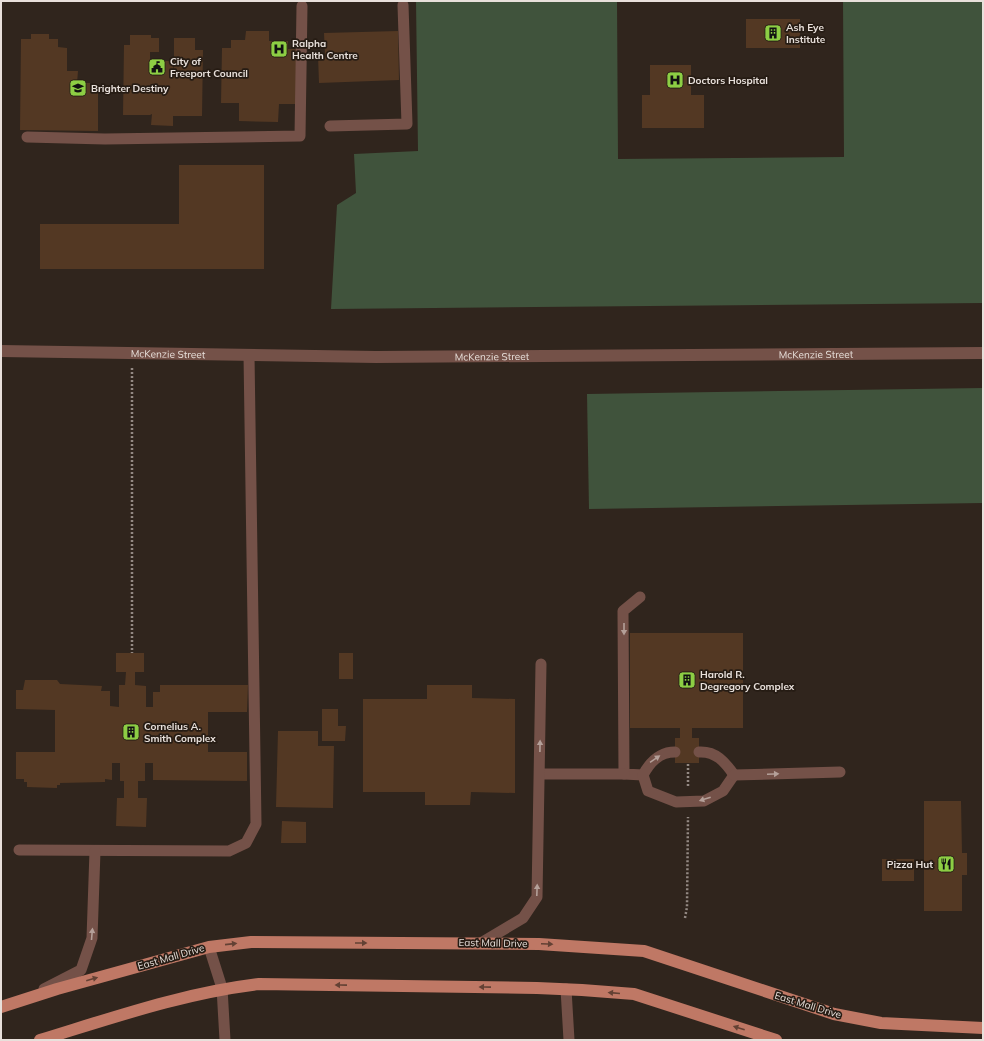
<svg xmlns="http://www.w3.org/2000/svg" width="984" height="1041" font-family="Mulish,sans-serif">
<rect width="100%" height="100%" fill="#30251d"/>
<g fill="#40533c">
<polygon points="416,1 617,1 618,159 844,157 843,1 983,1 983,303 331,309 337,205 356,193 354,154 418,151"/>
<polygon points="983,388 983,503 589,509 587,394"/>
</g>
<g fill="#533823">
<rect x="746" y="19" width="54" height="29"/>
<polygon points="246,31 269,31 269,41 288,41 288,49 298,49 297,104 279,104 278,122 239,121 239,103 221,103 222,48 231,48 231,40 245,40"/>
<polygon points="398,31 399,80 319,83 318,56 325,56 324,33"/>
<polygon points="31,34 49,34 49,39 58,39 58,47 67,48 67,71 78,71 77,83 90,83 90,90 98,90 98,131 20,130 21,39 31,39"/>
<polygon points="130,35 151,35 151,38 159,38 159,52 150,52 150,75 154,75 154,61 173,61 174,76 174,38 195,38 195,50 203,50 202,116 173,116 173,126 151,125 152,114 150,115 123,115 124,45 130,45"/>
<polygon points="650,65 691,65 691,95 704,95 704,128 642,128 642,95 650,95"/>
<polygon points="179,165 264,165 264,269 40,269 40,224 179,224"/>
<polygon points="630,633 743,633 743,728 692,728 692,738 699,738 699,763 675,763 675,738 680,738 680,728 630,728"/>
<polygon points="116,653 144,653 144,672 135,672 135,685 146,686 146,707 153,707 153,692 160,692 160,685 248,685 247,712 208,712 208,752 247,752 247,781 153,780 153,763 145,763 145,781 138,781 138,798 147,798 146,827 116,826 117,798 124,798 124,781 120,781 120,763 112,763 112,780 105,779 105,782 60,783 60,785 57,785 57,788 27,787 27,782 24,782 24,779 16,779 16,752 55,752 55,710 16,709 16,690 23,690 25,680 57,680 60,684 102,686 101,691 110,691 110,706 119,707 119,685 125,685 126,672 116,672"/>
<rect x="339" y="653" width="14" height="26"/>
<polygon points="427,685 472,685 472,698 515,699 515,793 471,792 470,805 425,805 425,792 363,792 363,699 427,699"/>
<polygon points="322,709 338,709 338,726 346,726 345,741 322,741"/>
<polygon points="278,731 318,731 318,746 334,746 333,808 276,807"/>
<polygon points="924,801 961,801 962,853 967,853 967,875 962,875 962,911 924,911"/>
<polygon points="282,821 306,822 306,843 281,843"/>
<rect x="882" y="859" width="32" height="22"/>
</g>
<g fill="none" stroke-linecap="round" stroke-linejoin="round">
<g stroke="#938983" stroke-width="2.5" stroke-dasharray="2 2" stroke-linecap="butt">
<polyline points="132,368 132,653"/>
<polyline points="688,786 688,763"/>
<polyline points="685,918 687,907 688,817"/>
</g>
<g stroke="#745148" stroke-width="11">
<polyline points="330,126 407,124 403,5"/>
<polyline points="27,137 105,139 300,136 302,6"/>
<polyline points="640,597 623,611 624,774 643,775"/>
<path d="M675,752C659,752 650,762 643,775L648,791L676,802L704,801L723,791L734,775"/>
<path d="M699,752C716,751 725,762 734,775"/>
<polyline points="540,774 624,774"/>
<polyline points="734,775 840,772"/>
<polyline points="19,850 229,851 246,843 256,824 249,355"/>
<polyline points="481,943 523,918 537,897 541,664"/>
<polyline points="209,947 222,988 225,1040"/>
<polyline points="44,989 81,970 92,938 95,851"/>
<polyline points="566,989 569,1040"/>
</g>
<path stroke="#745148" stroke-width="12" id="s1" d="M1,351L376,357L983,353"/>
<g stroke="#bf7865" stroke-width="12">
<polyline points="1,1007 57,989 209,947 251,942 539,944 644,951 834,1014 881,1023 983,1028"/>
<path d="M40,1040C112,1018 183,993 259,984L537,988L582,990L634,994L776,1040"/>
</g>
</g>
<defs><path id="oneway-solid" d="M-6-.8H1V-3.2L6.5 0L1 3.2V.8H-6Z"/></defs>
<g fill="#b4a099">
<use href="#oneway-solid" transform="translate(624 629) rotate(90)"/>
<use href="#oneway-solid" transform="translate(540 746) rotate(-89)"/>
<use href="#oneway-solid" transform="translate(655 759) rotate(-34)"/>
<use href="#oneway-solid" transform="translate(773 774) rotate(-2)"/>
<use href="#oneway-solid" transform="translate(705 799) rotate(162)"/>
<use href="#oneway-solid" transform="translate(537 890) rotate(-88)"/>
<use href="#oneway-solid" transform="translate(92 934) rotate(-85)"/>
</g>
<g fill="#634134">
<use href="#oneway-solid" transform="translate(361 943)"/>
<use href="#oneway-solid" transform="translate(231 944) rotate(-6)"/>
<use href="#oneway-solid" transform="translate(547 944) rotate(3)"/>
<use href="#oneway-solid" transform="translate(92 979) rotate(-16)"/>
<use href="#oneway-solid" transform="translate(341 985) rotate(-179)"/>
<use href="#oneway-solid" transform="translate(485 987) rotate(-179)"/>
<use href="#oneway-solid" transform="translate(614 993) rotate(-175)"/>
<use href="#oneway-solid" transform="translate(739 1028) rotate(-162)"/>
</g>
<defs>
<g id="building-square" transform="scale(0.9)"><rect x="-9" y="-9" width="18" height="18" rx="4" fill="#8dce44" stroke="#261c14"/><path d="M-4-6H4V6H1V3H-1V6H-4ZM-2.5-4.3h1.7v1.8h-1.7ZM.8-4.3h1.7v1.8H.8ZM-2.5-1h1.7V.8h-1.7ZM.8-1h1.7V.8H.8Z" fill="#111"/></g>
<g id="hospital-square" transform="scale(0.9)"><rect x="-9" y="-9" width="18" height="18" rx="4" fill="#8dce44" stroke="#261c14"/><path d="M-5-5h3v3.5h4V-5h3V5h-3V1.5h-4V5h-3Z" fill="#111"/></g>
<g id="civic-square" transform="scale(0.9)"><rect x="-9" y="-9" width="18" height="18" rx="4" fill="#8dce44" stroke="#261c14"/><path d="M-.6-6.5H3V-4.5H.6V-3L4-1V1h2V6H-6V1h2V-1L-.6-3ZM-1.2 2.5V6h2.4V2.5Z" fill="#111"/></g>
<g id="school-square" transform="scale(0.9)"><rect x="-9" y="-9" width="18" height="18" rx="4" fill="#8dce44" stroke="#261c14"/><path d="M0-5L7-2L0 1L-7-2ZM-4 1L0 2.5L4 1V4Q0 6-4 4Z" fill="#111"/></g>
<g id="restaurant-square" transform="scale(0.9)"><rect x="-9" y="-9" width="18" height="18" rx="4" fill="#8dce44" stroke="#261c14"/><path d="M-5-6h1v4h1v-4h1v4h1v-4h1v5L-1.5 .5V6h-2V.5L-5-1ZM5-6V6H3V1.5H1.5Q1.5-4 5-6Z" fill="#111"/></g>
</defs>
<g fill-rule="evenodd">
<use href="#building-square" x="773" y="33"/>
<use href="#hospital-square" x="279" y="49"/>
<use href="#civic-square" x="157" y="67"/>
<use href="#hospital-square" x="675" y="80"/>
<use href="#school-square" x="78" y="88"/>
<use href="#building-square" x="687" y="680"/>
<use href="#building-square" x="131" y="732"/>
<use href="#restaurant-square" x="946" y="864"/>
</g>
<g text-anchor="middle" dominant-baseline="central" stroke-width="3.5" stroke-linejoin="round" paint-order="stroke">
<g font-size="10" font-weight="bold" fill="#e8e0db" stroke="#261c14" text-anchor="start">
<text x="786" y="27">Ash Eye<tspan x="786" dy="12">Institute</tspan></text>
<text x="292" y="43">Ralpha<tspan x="292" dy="12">Health Centre</tspan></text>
<text x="170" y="61">City of<tspan x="170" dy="12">Freeport Council</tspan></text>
<text x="688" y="80">Doctors Hospital</text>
<text x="91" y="88">Brighter Destiny</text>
<text x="700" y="674">Harold R.<tspan x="700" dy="12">Degregory Complex</tspan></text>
<text x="144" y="726">Cornelius A.<tspan x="144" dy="12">Smith Complex</tspan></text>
<text x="933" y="864" text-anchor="end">Pizza Hut</text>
</g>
<g font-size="10" fill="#e8e0db" stroke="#261c14">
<text stroke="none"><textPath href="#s1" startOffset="167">McKenzie Street</textPath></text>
<text stroke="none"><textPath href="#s1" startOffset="815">McKenzie Street</textPath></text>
<text stroke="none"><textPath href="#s1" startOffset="491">McKenzie Street</textPath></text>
<text transform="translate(493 943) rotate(1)">East Mall Drive</text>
<text transform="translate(171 957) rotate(-16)">East Mall Drive</text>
<text transform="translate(808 1005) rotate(17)">East Mall Drive</text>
</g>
</g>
<rect width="984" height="1041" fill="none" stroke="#e8e0db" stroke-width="4"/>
</svg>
